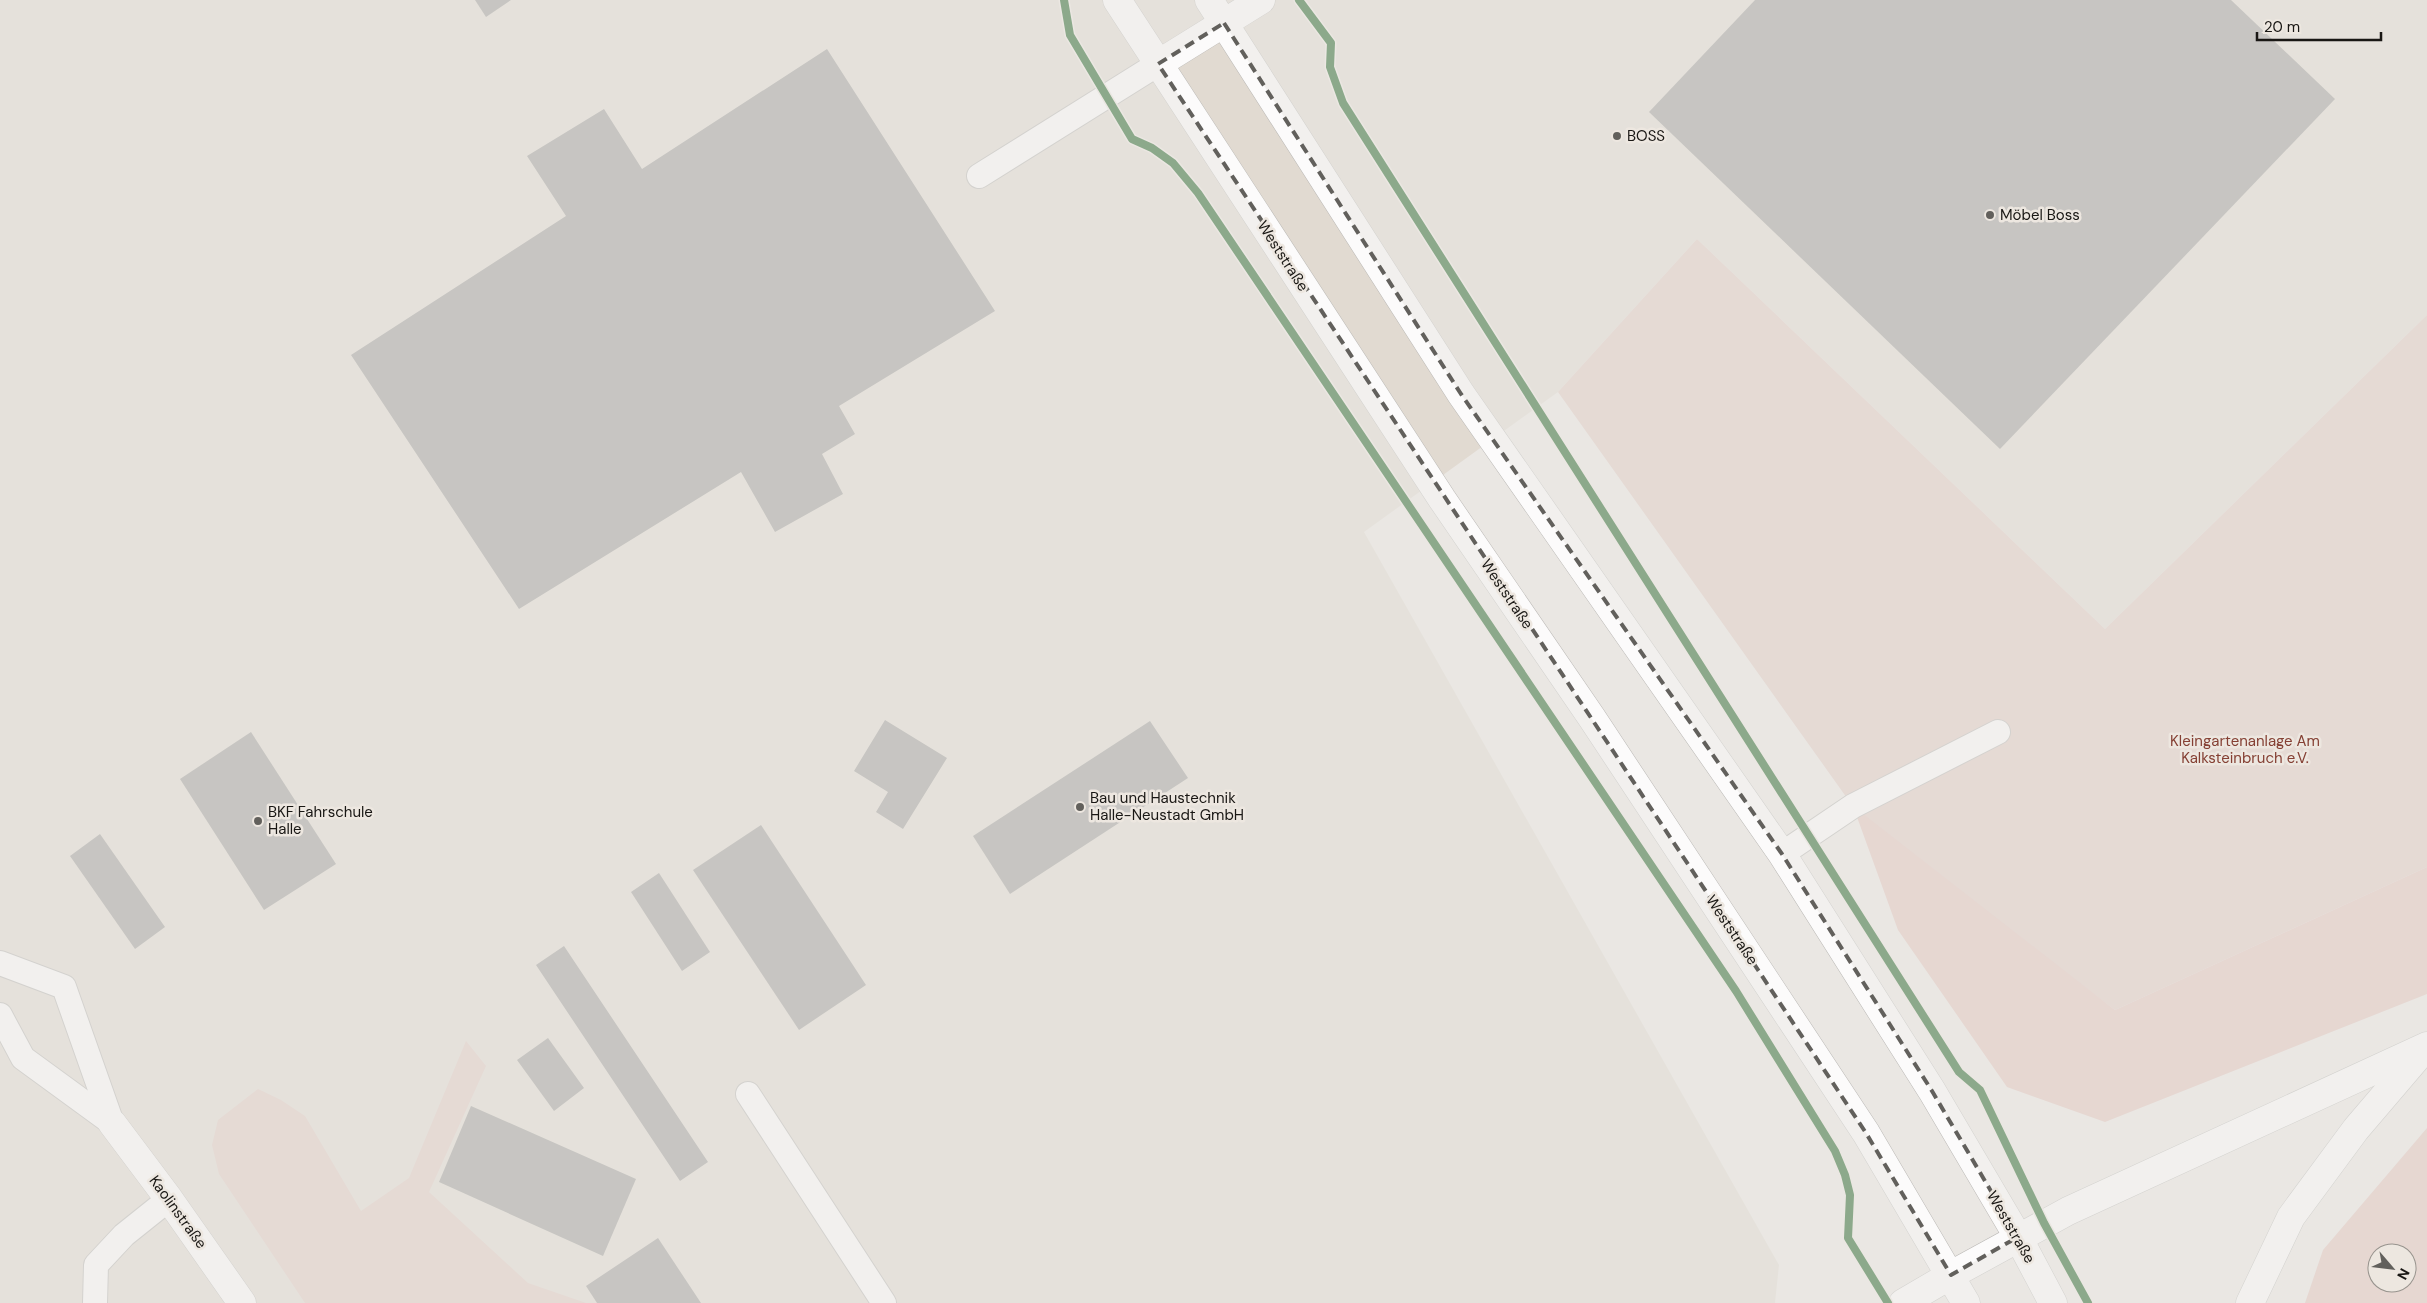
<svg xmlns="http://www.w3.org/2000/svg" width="2427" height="1303" font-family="'DM Sans',sans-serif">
<rect width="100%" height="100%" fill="#eae7e3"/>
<polygon fill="#e1dad1" points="0,0 2427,0 2427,315 2105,629 1697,239 1558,392 1364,532 1779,1265 1775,1303 0,1303"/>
<g fill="#e0c9c2">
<polygon points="1697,239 2105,629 2427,315 2427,867 2115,1010 1864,822 1558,392"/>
<polygon points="466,1041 486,1066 429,1192 528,1283 586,1303 305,1303 219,1174 212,1145 218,1120 258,1089 281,1100 305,1116 361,1211 409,1178"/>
</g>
<g fill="#e2c3bb" fill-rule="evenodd">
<polygon points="1853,806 2115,1010 2427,867 2427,994 2105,1122 2007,1087 1898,930"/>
<path d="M2427,1128V1303H2305L2323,1250ZM2377,1253H2407V1283H2377Z"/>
</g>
<g fill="#9d9c99">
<polygon points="475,0 511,0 486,17"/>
<polygon points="1755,0 2231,0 2335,99 2000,449 1649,112"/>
<polygon points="827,49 995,311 839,406 855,434 822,454 843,494 775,532 741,472 519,609 351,355 566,216 527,156 604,109 642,169"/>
<polygon points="885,720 947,758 903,829 876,812 888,792 854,771"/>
<polygon points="1150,721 1188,778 1010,894 973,836"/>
<polygon points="251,732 336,864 264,910 180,779"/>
<polygon points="761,825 866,985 799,1030 693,870"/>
<polygon points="100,834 165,927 135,949 70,856"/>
<polygon points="659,873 710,952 682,971 631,892"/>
<polygon points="564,946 708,1162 680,1181 536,965"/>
<polygon points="548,1038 584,1088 554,1111 517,1060"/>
<polygon points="471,1106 636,1179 603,1256 439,1182"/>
<polygon points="658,1238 701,1303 597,1303 586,1286"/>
</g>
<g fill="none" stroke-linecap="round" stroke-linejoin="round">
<g stroke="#bab8b5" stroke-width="26">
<g id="service">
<polyline points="979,176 1158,64"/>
<polyline points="1782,854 1853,806 1998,732"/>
<polyline points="0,963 64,987 112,1123"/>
<polyline points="0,1015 23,1058 112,1123"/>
<polyline points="748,1094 884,1303"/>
<polyline points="95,1303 96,1265 124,1235 169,1199"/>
</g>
</g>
<g stroke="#bab8b5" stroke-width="29">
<g id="minor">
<polyline points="112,1123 169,1199 242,1303"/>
<polyline points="1903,1303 1951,1275"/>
</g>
</g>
<g stroke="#bab8b5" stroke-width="29">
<polyline id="tertiary" points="1158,64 1261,0"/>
</g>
<g stroke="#bab8b5" stroke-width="29">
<g id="secondary">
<polyline points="1117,0 1442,499 1592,718 1866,1133 1966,1303"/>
<polyline points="1209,0 1461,394 1782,854 1932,1091 2018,1237 2053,1303"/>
</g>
</g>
<g stroke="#bab8b5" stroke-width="29">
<g id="trunk">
<polyline points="1951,1275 2068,1211 2427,1046"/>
<polyline points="2250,1303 2291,1217 2356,1129 2420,1054"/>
</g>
</g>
<g stroke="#d0d0cf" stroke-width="3" stroke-dasharray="5 2.5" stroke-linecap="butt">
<polyline points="1064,0 1070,35 1090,68"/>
<polyline points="1124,125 1132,139 1152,148 1173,163 1195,190"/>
<polyline points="1841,1166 1850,1195 1848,1238 1875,1281"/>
</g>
<use href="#service" stroke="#fcfbfb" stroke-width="24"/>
<use href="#minor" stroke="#fcfbfb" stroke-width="28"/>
<use href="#tertiary" stroke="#fcfbfb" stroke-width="28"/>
<use href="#secondary" stroke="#fcfbfb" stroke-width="28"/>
<use href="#trunk" stroke="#fcfbfb" stroke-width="28"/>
<g stroke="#ede7e0" stroke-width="11">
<g id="cycleway">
<polyline points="1064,0 1070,35 1132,139 1152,148 1173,163 1198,193 1736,991 1835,1151 1845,1175 1850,1195 1848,1238 1888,1303"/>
<polyline points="1299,0 1331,43 1330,67 1343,103 1959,1072 1980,1090 2044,1223 2088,1303"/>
</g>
</g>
<use href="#cycleway" stroke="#1b5e20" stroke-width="8"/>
</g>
<path d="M0 0H2427V1303H0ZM1224,23L1461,394L1782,854L1932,1091L2018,1237L1951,1275L1866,1133L1158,64Z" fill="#eae7e3" fill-opacity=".55" fill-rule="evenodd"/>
<path fill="none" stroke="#62605c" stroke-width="4" stroke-dasharray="10 6" stroke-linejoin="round" d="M1224,23L1461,394L1782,854L1932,1091L2018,1237L1951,1275L1866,1133L1158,64Z"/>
<g fill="#62605c" stroke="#ede7e0" stroke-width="2">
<circle cx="1617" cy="136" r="5"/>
<circle cx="1990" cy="215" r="5"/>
<circle cx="1080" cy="807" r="5"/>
<circle cx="258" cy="821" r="5"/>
</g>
<g text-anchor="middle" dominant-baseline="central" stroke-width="5" stroke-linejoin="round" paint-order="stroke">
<g font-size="15" fill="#191714" stroke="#ede7e0" text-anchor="start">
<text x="1627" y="136">BOSS</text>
<text x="2000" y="215">Möbel Boss</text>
<text x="1090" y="798">Bau und Haustechnik<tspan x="1090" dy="17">Halle-Neustadt GmbH</tspan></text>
<text x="268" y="812">BKF Fahrschule<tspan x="268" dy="17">Halle</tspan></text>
</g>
<g font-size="15" fill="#191714" stroke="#ede7e0">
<text transform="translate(1283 256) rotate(57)">Weststraße</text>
<text transform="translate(1507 594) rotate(56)">Weststraße</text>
<text transform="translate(1732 930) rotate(56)">Weststraße</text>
<text transform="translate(178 1212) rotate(54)">Kaolinstraße</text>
<text transform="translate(2011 1227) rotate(60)">Weststraße</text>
</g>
<g font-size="15" fill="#854034" stroke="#ede7e0">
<text x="2245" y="741">Kleingartenanlage Am<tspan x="2245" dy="17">Kalksteinbruch e.V.</tspan></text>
</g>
</g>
<g transform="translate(2392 1268) rotate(118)"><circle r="24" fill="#ede7e0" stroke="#98948e"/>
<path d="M0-4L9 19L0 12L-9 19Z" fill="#62605c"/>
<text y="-8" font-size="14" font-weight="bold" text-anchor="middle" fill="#191714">N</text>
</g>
<path d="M2257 32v8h124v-8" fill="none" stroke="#191714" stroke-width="2.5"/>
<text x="2264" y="32" font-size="15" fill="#191714" stroke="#ede7e0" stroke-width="4" paint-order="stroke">20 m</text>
</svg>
